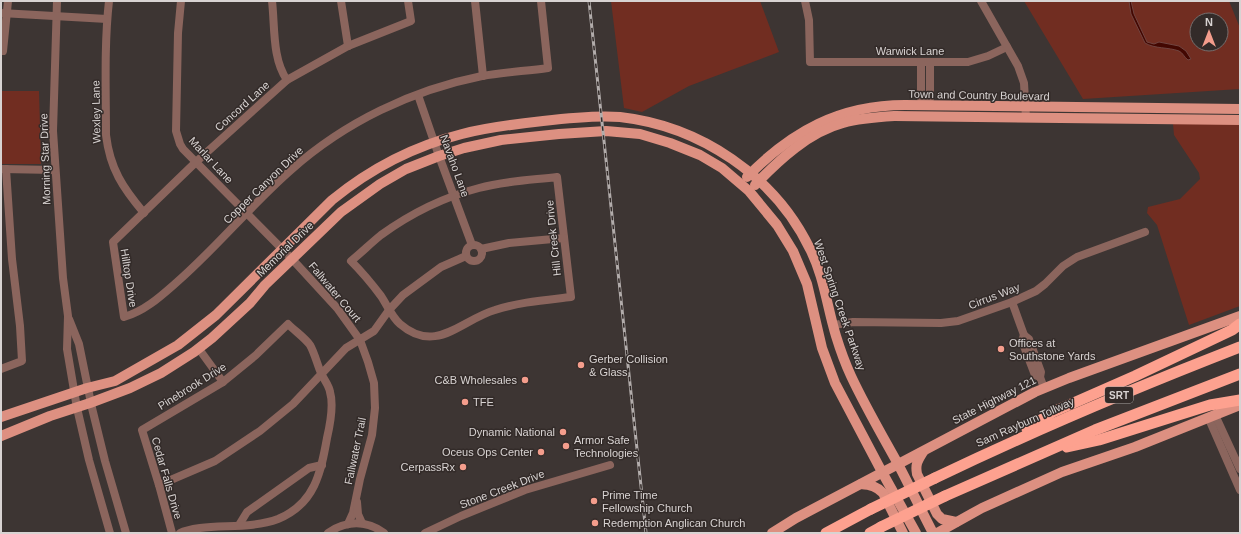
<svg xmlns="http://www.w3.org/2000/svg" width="1241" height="534" font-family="Helvetica,sans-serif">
<rect width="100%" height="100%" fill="#3d3533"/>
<g fill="#712d21" fill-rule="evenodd">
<polygon points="611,1 760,1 779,52 689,86 642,112 624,108"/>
<path d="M1024,1H1229L1240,28V89L1083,99ZM1197,20H1221V44H1197Z"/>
<polygon points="1,91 39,91 41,164 1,164"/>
<polygon points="1173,124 1240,124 1240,306 1189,325 1157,225 1147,213 1148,207 1180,199 1200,179 1199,173 1174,135"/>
</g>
<path fill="#430701" stroke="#704440" d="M1129,1H1131L1134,14L1147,42L1154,44L1159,42L1179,46L1186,51L1191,59L1188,60C1184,57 1183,53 1179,51C1168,47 1155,49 1145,43L1131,14Z"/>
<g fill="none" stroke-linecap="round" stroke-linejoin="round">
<g stroke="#8b655d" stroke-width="8">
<polyline points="57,1 53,131 63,278 68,316 67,349 77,408 89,460 110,533"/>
<path d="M109,1C104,45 106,91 106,135C110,169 123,188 144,213"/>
<polyline points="181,1 178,33 176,131 180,144 183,149 292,259 337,308 360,340 368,362 374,383 375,408 372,435 360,479 353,513 348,524"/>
<path d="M272,1C275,26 272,59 287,80"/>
<polyline points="341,1 348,46"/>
<path d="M408,1L411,21L348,46L287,80L196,162L113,242L124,317C145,311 161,296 177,282C217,247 251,205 291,170C345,122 412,90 482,76C504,72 527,71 548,68L541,1"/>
<polyline points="475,1 483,76"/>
<polyline points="805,1 809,20 810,62 968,62 988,56 1007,47"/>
<polyline points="981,1 1018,66 1024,83 1026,118"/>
<polyline points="1,13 107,19"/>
<polyline points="3,51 8,1"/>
<polyline points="921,62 921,99 926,101"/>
<polyline points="418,95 439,156 472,245"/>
<polyline points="926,101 930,99 930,62"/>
<polyline points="2,169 55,170"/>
<path d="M557,177L571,297C546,300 519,302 495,310C461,320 436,355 400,324C392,317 387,305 381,296C372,284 362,272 351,261C361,253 371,243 381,235C410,214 444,197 479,188C504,181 531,180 557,177Z"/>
<circle cx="474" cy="253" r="8"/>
<polyline points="481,249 509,243 564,238"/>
<polyline points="1012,302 1024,335 1022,341 1035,375 1040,377"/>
<polyline points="69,319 79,344 92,408 105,461 126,533"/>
<polyline points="834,325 853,322 941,323 958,321 1012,302 1036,291 1045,284 1063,266 1077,257 1145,232"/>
<polyline points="1024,335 1029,339 1041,372 1040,377 1044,388"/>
<polyline points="199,349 223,382"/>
<polyline points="1,369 22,361 20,326 12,259 6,169"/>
<polyline points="1215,415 1240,469"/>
<polyline points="1208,417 1240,490"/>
<polyline points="159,485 215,461 260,431 293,404 346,348 374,331 389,310 403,295 441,267 466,256"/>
<polyline points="357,502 358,514 362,523"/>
<polyline points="239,525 247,512 309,468 322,465"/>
<path d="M172,533L159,485L142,430L223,382L256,355L288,324C295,331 305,338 310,345C315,354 317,364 321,373C324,380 329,385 330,392C334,405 330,425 327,438C321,472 315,504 278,519C254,528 226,525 200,528C193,529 186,530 180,533"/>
<path d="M328,533C346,520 367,520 384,533"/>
<polyline points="425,533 461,516 525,490 610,465"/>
</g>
<g stroke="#dd9081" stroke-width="10">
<path d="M747,177C792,131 840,105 905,105L1240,109"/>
<path d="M755,185C779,160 809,132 843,123C860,118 878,117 895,116L1240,120"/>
<path d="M1,417L87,388L115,381L178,345L216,315L332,200C370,169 414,146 462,134C488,127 516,124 543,121C568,118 595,115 620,117C700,126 775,176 810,249C824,276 827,307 836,336C840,349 845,363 851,376C865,406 882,435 898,464C910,487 921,510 933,533"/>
<polyline points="1,436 50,416 90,403 130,388 161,373 194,352 212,338 250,303 265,285 341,212 380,184 406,169 439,156 464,148 501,140 559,134 606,131 640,134 670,143 700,155 722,168 749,191 777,225 793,251 807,284 822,348 835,383 882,472 916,533"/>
<path d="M923,452C918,460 915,464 917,474L937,514L942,519L956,522"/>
<path d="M861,484C871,485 876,486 883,493L903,533"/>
<polyline points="772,533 796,518 1035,392 1069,378 1240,316"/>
<polyline points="937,533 982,508 1062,472 1135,447 1240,405"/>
</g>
<g stroke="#fda18f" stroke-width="11">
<polyline points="1027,429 1053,412 1135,376 1232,330 1240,324"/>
<polyline points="1067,447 1099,440 1210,405 1240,400"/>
<path d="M935,478C1035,430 1137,387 1240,347"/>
<polyline points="945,496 1095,430 1240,374"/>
<polyline points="826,533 871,509"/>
<polyline points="870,533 881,527"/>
</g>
<g stroke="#b2acab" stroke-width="3">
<polyline id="rail" points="589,1 646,533"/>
</g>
<use href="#rail" stroke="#332b29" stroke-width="1.5" stroke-dasharray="4.5" stroke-linecap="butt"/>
<g stroke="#fda18f" stroke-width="11">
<polyline points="871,509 935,478"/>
<polyline points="881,527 945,496"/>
</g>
</g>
<g fill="#f49d8c" stroke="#332b29" stroke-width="1.5">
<circle cx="1001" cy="349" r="4"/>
<circle cx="581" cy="365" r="4"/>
<circle cx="525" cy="380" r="4"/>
<circle cx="465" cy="402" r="4"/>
<circle cx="563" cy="432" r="4"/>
<circle cx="566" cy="446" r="4"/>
<circle cx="541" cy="452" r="4"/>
<circle cx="463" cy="467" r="4"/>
<circle cx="594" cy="501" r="4"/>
<circle cx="595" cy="523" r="4"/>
</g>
<g text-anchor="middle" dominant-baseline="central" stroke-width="3" stroke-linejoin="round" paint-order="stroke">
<rect fill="#332b29" stroke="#a6a19f" stroke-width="1" x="1105" y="387" width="28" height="16" rx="3"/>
<g font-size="10" font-weight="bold" fill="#d8d3d2">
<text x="1119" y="395">SRT</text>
</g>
<g font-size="11" fill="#d8d3d2" stroke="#332b29">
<text x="910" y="51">Warwick Lane</text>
<text transform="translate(979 95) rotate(1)">Town and Country Boulevard</text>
<text transform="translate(242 106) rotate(-42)">Concord Lane</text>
<text transform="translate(96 112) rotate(-91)">Wexley Lane</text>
<text transform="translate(45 159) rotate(-92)">Morning Star Drive</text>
<text transform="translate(211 160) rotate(47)">Marlar Lane</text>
<text transform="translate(455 166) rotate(70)">Navaho Lane</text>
<text transform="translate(263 185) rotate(-44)">Copper Canyon Drive</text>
<text transform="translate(553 238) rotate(-96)">Hill Creek Drive</text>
<text transform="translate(285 249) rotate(-44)">Memorial Drive</text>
<text transform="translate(129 278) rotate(81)">Hilltop Drive</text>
<text transform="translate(335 292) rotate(50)">Fallwater Court</text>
<text transform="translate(994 296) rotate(-21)">Cirrus Way</text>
<text transform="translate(840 305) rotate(71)">West Spring Creek Parkway</text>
<text transform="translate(192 386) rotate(-32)">Pinebrook Drive</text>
<text transform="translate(994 400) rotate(-27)">State Highway 121</text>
<text transform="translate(1025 422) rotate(-24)">Sam Rayburn Tollway</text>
<text transform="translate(355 451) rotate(-78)">Fallwater Trail</text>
<text transform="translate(167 478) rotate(74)">Cedar Falls Drive</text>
<text transform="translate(502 489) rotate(-21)">Stone Creek Drive</text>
</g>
<g font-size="11" fill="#d8d3d2" stroke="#332b29" text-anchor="start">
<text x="1009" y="343">Offices at<tspan x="1009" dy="13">Southstone Yards</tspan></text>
<text x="589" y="359">Gerber Collision<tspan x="589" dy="13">&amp; Glass</tspan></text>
<text x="517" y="380" text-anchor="end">C&amp;B Wholesales</text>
<text x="473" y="402">TFE</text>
<text x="555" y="432" text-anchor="end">Dynamic National</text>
<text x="574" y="440">Armor Safe<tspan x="574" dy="13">Technologies</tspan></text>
<text x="533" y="452" text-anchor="end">Oceus Ops Center</text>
<text x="455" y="467" text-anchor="end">CerpassRx</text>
<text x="602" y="495">Prime Time<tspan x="602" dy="13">Fellowship Church</tspan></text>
<text x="603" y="523">Redemption Anglican Church</text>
</g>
</g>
<rect width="1241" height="534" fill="none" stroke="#d8d3d2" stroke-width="4"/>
<g transform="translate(1209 32)"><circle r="19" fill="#332b29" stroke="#756e6d"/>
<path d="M0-3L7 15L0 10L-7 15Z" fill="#f49d8c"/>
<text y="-6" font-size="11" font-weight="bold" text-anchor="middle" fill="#d8d3d2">N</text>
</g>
</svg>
